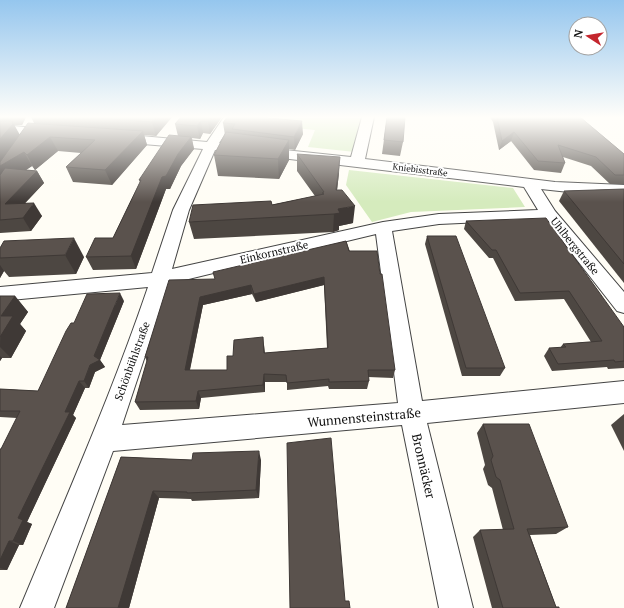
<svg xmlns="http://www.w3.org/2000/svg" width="624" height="608" font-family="'PT Serif',serif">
<rect width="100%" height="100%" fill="#fffdf5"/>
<g fill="#d5ebbd">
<polygon points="254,117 366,117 355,152 308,147 315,130 250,124"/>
<polygon points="349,170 513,188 525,207 411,212 372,222 346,185"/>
</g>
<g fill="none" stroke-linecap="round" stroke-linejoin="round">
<g stroke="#444" stroke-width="2">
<g id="street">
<path d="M224,117H236L219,143L351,157L362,117H374L365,159L555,182L624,185V193H578L541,189L555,211L624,292V313L617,311L545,219L439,224L392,231L422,401L624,381V403L427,423L473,608H439L402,425L113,451L54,608H20C64,502 111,396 148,287L0,301V287L152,273L173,210L203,149L119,142L115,141L113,138L115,135L119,134L207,142ZM215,150L524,187L538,210L439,214L383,222L172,269L189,210ZM376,234L398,403L122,425L156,323L168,284Z"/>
<polygon points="0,125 49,129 53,130 55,133 53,136 49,137 0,133"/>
</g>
</g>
<use href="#street" fill="#fff" fill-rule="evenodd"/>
</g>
<g fill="#4d4742" fill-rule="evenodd">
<polygon points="0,117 26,117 22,125 14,125 19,135 34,123 31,117 172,117 156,136 144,135 147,145 112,185 73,182 66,167 81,153 58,151 35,170 32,166 26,170 37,171 44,183 25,203 42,216 31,231 0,233"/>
<polygon points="181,117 222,117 210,134 203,133 200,139 192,138 194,149 181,166 170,189 166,189 136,269 93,270 86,257 113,238 140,182 139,180 178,136 175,124"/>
<polygon points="227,117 303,134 295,150 289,149 289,160 279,179 218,176 214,155 225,135 223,123"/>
<polygon points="387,117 403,142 400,156 382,154"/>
<polygon points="490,117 580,117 624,154 624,184 610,184 591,166 563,157 565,163 561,173 534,170 511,141 499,150 493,122"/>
<polygon points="297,154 339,173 337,190 353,223 339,226 339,230 333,232 194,239 189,222 315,196 297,171"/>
<polygon points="624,189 624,283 559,201 564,191"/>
<polygon points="466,221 624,327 624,368 608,369 607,367 552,371 544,356 549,348 560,348 563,344 591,342 564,299 515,301 493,258 489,258 464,229"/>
<polygon points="427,236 505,368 500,376 462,376 425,244"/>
<path d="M346,241L395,370L393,378L368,377L369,381L367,389H329L328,386L287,390V382H265V392L201,398L199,409L140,410L135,402L147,362L145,357L215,279ZM324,285L327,348L265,353L264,345L233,356L227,370H190L203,305L252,294L256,302Z"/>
<polygon points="0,248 84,257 76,274 9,277 4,271 0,278"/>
<polygon points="0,296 15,296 28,312 20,324 26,331 11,358 2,358 0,361"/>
<polygon points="124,301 100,360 105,367 95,372 89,388 85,388 73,415 76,418 27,522 32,524 23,545 19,545 7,570 0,570 0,449 1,449 17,418 0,417 0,389 38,391 74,323"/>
<polygon points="624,414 624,451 611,425"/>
<polygon points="483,424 568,527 556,534 530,535 556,607 559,608 492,608 473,537 480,530 503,530 492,488 488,485 483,469 485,465 477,433"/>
<polygon points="121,457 192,460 261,460 259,498 192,501 191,499 159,498 129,608 66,608"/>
</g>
<g fill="#3f3936">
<polygon points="17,117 26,117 22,125"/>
<polygon points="156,117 172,117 156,136 152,122"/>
<polygon points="211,117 222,117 210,134 208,121"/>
<polygon points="12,121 20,135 0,165 0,139"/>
<polygon points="201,121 203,133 200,139 197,126"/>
<polygon points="302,121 303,134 295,150 294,137"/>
<polygon points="143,131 147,145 112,185 105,170"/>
<polygon points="514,132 511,141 499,150 502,141"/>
<polygon points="50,137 58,151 35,170 27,155"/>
<polygon points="191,137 194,149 181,166 170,189 166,189 136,269 131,256 162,177 178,154"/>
<polygon points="289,140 289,160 279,179 278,159"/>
<polygon points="24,152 32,166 0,187 0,166"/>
<polygon points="340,157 339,173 335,207 336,190"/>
<polygon points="37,171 44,183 13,216 5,204"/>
<polygon points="34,203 42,216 31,231 23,218"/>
<polygon points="355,206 353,223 339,226 339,230 333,232 334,214 338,209"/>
<polygon points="74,238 84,257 76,274 65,255"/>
<polygon points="0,265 4,271 0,278"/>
<polygon points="324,277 324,285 256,302 254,294"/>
<polygon points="251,285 252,294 203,305 188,378 185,370 200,297"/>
<polygon points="120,293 124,301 100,360 105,367 95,372 89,388 84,381"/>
<polygon points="15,296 28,312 20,324 26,331 11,358 0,347 1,316"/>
<polygon points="0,356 2,358 0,361"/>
<polygon points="264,374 265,382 265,392 263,385"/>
<polygon points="79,381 85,388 73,415 76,418 27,522 32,524 23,545 13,541 18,518"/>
<polygon points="198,391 201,398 199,409 196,401"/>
<polygon points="259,451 261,460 259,498 256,490"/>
<polygon points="153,491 159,498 129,608 118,608"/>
<polygon points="9,541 19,545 7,570 0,568 0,560"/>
</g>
<g fill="#5a524d" stroke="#3f3936" fill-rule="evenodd">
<polygon points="83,117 156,117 152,122"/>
<polygon points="181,117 211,117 208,121 201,121 197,126 175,124"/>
<polygon points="227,117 258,117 302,121 294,137 232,129 235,124 223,123"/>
<polygon points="387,117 405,117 403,142 384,140"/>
<polygon points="497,117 580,117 624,154 624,175 615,175 596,157 558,145 565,163 538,161 514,132 502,141"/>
<polygon points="0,121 12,121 13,124 0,139"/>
<polygon points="28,123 143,131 105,170 66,167 95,140 50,137 27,155 24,152 0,166 0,162"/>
<polygon points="226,132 289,140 278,159 214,155"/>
<polygon points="169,135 191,137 178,154 166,176 162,177 131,256 86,257 95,238 113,238 141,180 139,180"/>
<polygon points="297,154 340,157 336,190 342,190 355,206 338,209 340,213 334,214 189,222 193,205 271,201 272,205 324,194 322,193 324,192"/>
<polygon points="5,168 37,171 5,204 34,203 23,218 0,220 0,175"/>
<polygon points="624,189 624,264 564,191"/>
<polygon points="546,218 624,327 624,361 615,362 614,360 558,364 549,348 566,347 563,344 602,341 569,291 520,293 496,250 492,250 466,221"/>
<polygon points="427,236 456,236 505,368 466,368"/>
<polygon points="74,238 65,255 0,258 0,248 4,241"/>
<path d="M346,241L349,251H377L380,274H382L395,370H368L369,381L329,382V379L287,383L286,375L264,374L263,385L198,391L196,401L135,402L148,357H145L169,280L215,279L213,272ZM324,277L328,348L264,353L263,337L234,340L233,356H227V370H185L200,297L251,285L254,294Z"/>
<polygon points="120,293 94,356 100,360 90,365 84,381 79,381 65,412 70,412 18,518 23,520 13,541 9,541 0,560 0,449 1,449 20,411 0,411 0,389 38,391 66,331 71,323 74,323 87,294"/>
<polygon points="0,296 15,296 1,316 13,316 0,337"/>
<polygon points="483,424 529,424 568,527 527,529 556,607 559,607 559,608 503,608 480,530 514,529 500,480 496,477 491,460 493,456"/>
<polygon points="331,438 345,601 349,601 350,608 290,608 287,443"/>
<polygon points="259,451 256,490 187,493 187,492 153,491 118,608 66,608 121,457 192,460 193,453"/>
</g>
<linearGradient id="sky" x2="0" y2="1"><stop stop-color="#95c6ee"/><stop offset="0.58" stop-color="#fffefa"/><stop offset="1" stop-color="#fffefa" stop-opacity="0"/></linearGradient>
<rect width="624" height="202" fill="url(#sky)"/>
<g text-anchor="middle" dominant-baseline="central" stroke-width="4" stroke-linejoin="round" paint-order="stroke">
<g font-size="9" fill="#111" stroke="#fff">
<text transform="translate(420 170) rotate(7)">Kniebisstraße</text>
</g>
<g font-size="11" fill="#111" stroke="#fff">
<text transform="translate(575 246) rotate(51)">Uhlbergstraße</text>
<text transform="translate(274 252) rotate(-13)">Einkornstraße</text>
<text transform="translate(132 361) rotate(-70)">Schönbühlstraße</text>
</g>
<g font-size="13" fill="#111" stroke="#fff">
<text transform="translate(364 417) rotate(-5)">Wunnensteinstraße</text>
<text transform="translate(424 466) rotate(77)">Bronnäcker</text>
</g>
</g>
<g transform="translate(588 36) rotate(282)"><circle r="19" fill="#ffffff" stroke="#a0a0a0"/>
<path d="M0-3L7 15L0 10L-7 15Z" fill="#c4262e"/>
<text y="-6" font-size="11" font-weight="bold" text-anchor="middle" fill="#111111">N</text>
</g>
</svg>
